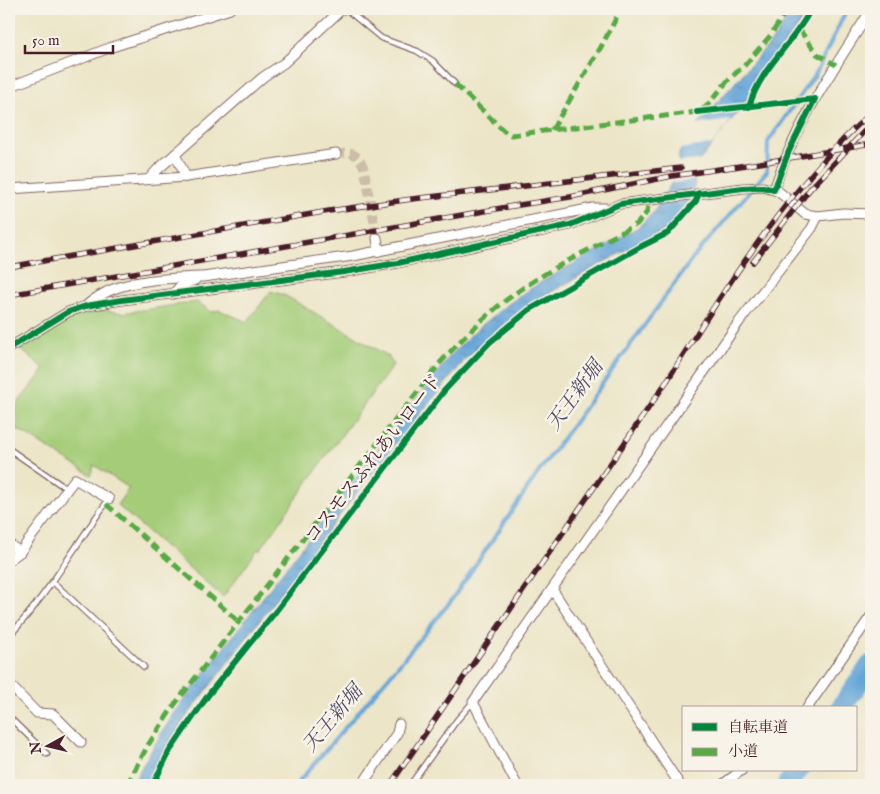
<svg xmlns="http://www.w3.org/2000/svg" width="880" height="794" font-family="'IM FELL English','Noto Serif JP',serif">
<defs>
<pattern id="water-ripples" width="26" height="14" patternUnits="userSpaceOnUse" patternTransform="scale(1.25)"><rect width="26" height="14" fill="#65a5d8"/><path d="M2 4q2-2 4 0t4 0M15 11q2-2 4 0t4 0" fill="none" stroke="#5586af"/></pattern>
</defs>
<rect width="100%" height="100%" fill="#f7f3e8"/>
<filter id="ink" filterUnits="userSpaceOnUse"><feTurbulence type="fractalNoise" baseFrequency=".02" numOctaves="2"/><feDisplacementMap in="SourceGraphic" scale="10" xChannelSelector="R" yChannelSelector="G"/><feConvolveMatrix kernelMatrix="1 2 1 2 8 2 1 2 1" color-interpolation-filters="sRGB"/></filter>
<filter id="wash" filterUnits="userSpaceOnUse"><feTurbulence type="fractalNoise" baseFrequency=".0096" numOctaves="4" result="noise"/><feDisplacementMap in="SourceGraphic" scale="20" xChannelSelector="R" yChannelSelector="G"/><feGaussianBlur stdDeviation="1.12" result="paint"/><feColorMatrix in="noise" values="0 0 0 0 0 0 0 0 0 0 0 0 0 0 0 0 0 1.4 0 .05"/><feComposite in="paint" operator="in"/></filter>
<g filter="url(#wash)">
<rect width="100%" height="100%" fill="#ece5c7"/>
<polygon fill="#a5cd79" stroke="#787652" points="271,291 286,296 388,356 393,365 322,462 260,550 258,549 223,597 117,505 129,488 94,465 91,475 9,424 9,414 45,369 20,349 73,317 103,310 122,313 197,302 212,312 219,310 247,322"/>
<path fill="url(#water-ripples)" stroke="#586282" d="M793,9H808L797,28L758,78L748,99L697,164L694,187L687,204L675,221L664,231L631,247L528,305L483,342L463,362L365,482L187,716L164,751L146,785H132C150,751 169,719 192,689L450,356L473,333L504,307L538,284L637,228L654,212L671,184L674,181L679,160V153L700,122L774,39Z"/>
<g fill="#ece5c7">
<polygon points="731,120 713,144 679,149 695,125"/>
<polygon points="703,160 699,165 697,180 671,183 676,162"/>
</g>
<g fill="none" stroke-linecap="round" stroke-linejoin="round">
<polyline stroke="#65a5d8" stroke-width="4" points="296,785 397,667 451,601 538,473 693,258 767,171 768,142 816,73 847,9"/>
<g stroke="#65a5d8" stroke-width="21">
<polyline points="841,708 871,665"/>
<polyline points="787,785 798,770"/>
</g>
</g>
</g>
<g filter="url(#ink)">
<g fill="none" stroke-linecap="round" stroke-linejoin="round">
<path stroke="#ccbda8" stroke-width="9" stroke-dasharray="9 4.5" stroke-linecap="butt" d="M336,154C352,152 357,152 364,168L377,238"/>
<g stroke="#836462" stroke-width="7">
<g id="service">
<polyline points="346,9 381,38 417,51 433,61 455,84"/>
<polyline points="9,449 67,489"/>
<polyline points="53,582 144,667"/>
<path d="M9,636C48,595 75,545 109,499"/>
<polyline points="9,717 47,754"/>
<polyline points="410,785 457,720 473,702"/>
</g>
</g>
<g stroke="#836462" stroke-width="11">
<g id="minor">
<polyline points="9,87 109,48 230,9"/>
<polyline points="175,154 186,177"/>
<polyline points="149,179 156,171 263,77 284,63 342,9"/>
<polyline points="9,189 186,177 336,154"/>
<path d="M774,190C794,125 835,67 871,10"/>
<polyline points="377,238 379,251"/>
<polyline points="173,294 181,285 195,280"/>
<path d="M88,304C92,301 97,297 101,295C128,279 172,278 203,277L353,256L593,208H606"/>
<polyline points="9,348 68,312 86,306 122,300 344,272 398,263 570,225 620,204 743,188 763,187 774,190 779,192 805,214 818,216 843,213 871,214"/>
<polyline points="9,544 20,552"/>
<polyline points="9,560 20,552 75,479 109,499"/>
<polyline points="552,589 680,785"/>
<polyline points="9,684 37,713 53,714 81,742"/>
<polyline points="807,708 871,616"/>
<polyline points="362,785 397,733 399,724"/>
<polyline points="517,785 473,702 739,322 812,228 818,216"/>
<polyline points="722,785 742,770"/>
</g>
</g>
<use href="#service" stroke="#fff" stroke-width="4.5"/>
<use href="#minor" stroke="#fff" stroke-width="9"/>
<g stroke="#4a1f2b" stroke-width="5.5">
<g id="rail">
<polyline points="753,262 810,189 871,124"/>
<polyline points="9,267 329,211 412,199 681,168"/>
<polyline points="9,295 513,206 570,197 672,176 760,163 871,144"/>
<path d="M390,785L667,381C724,289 790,185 871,113"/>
</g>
</g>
<use href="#rail" stroke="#f7f3e8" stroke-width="4" stroke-dasharray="11" stroke-linecap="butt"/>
<g stroke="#57aa44" stroke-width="5" stroke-dasharray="10 5" stroke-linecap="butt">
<polyline points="799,29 817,54 836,65"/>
<polyline points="455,84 504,131 511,135 697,112 706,107 730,78 744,66 771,35 787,9"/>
<polyline points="552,130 601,47 621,9"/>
<polyline points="106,504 238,621"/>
<path d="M127,785L148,745L175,704L439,364C461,340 483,317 509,298C548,269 595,247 637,224L647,212L649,200"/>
</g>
<g stroke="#f7f3e8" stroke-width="9">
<g id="cycleway">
<path d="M749,107C760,68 793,44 811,9"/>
<polyline points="9,348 68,312 86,306 122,300 344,272 398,263 570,225 620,204 743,188 763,187 774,190 789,151 815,99 697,112"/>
<polyline points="153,785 169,752 209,694 276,611 444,391 489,343 529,310 640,247 668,233 696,201 699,193"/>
</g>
</g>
<use href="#cycleway" stroke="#00873e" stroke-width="6"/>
</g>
</g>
<g text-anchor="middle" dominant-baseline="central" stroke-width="5" stroke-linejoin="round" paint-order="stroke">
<g font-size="19" fill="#4a1f2b" stroke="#f7f3e8">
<text transform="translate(374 459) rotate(-52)">コスモスふれあいロード</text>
</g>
<g font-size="20" font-style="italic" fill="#534e68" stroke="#f7f3e8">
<text transform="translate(575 396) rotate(-54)">天王新堀</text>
<text transform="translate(333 719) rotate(-50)">天王新堀</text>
</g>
</g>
<rect width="880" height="794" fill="none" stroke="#f7f3e8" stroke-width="30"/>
<rect x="682" y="706" width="175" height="65" fill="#f7f3e8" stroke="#b29e9c"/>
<rect x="692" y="723" width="25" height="8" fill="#00873e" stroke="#b29e9c"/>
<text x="728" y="732" font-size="15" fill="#4a1f2b">自転車道</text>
<rect x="692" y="748" width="25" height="8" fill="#57aa44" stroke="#b29e9c"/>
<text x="728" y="756" font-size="15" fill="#4a1f2b">小道</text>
<g transform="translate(48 746) rotate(262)" stroke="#f7f3e8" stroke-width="4" paint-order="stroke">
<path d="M0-4L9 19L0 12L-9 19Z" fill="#4a1f2b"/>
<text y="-8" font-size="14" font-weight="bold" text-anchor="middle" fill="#4a1f2b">N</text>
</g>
<path d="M25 45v8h88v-8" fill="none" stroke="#4a1f2b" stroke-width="2.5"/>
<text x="32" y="45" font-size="15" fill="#4a1f2b" stroke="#f7f3e8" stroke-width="4" paint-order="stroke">50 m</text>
</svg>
